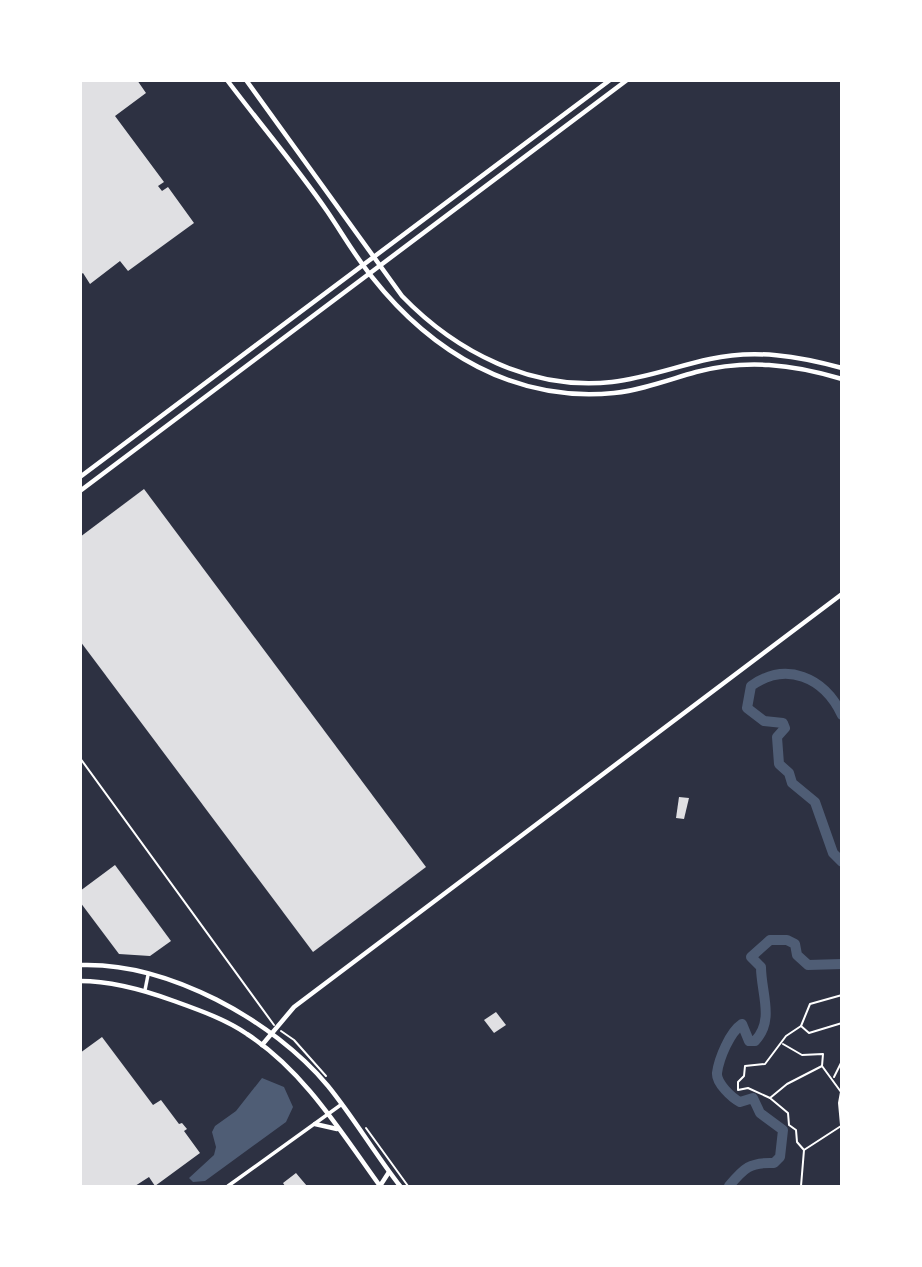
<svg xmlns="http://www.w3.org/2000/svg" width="922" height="1267" font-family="'Open Sans',sans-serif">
<rect width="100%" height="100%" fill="#2d3142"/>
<polygon fill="#4f5d75" points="262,1078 284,1087 293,1107 286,1122 205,1181 193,1182 189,1178 214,1155 216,1147 212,1132 215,1126 236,1111"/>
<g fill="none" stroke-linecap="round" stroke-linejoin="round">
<g stroke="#4f5d75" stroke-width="10">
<path d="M842,715C824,677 786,661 751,686L747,708L764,721L783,723L785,728L777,737L779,764L789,773L792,783L815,802L833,853L842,862"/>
<path d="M729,1186C744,1168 750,1162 774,1163L780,1157L783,1130L760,1113L753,1098L740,1102C732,1098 716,1083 717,1073C719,1058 730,1032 742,1024L749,1041H755C775,1020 761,993 761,967L751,957L770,940H787L795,944L797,955L808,965L842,964"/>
</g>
</g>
<g fill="#e0e0e3">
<polygon points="80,80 137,80 146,93 115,116 164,182 158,186 162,191 168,187 194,223 128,271 120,261 90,284 83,273 80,275"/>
<polygon points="144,489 426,867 313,952 80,641 80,537"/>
<polygon points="679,797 689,798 684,819 676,818"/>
<polygon points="115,865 171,941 150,956 119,954 80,902 80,891"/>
<polygon points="496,1012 506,1025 494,1033 484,1020"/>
<polygon points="102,1037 153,1105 161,1100 179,1124 182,1123 187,1129 184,1131 200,1153 155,1186 149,1177 135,1186 80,1186 80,1053"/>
<polygon points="296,1173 301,1179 307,1186 285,1186 283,1183"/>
</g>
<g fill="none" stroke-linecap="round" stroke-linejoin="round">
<g stroke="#fff" stroke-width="2">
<polyline points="80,758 274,1025"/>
<polyline points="801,1026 809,1033 842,1023"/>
<polyline points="281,1031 294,1040 326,1076"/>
<polyline points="783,1044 802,1055 823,1054 822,1066 841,1092 839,1103 841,1125"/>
<polyline points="834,1077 842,1061"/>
<polyline points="770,1098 748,1088 738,1090 738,1082 744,1076 745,1066 765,1064 786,1036 801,1026 810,1004 842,995"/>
<polyline points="366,1128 408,1186"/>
<polyline points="804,1150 797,1142 796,1130 789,1125 788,1113 770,1098 787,1084 822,1066"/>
<polyline points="801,1186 804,1150 841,1126"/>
</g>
<g stroke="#fff" stroke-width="3.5">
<polyline points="145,990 148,975"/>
<polyline points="228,1186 342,1104"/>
</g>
<polyline stroke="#fff" stroke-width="4.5" points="262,1045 294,1007 842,594"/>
<g stroke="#fff" stroke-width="4.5">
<path d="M227,80C260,124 296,166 327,211C342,233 355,256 372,277C431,352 515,403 614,393C642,390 668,380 696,372C746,359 792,364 842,379"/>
<path d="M246,80L402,296C456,352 532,391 612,382C646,378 677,366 710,359C755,349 798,356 842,368"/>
<polyline points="80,477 610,80"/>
<polyline points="80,491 627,80"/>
<path d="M80,965C168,962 273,1020 328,1086C354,1118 375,1154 400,1186"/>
<path d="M80,981C113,981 144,990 174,1001C199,1010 225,1019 247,1034C304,1071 341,1132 380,1186"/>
<polyline points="315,1124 337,1129"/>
<polyline points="380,1186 389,1172"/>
</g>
</g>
<rect width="922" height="1267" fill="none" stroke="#ffffff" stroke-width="164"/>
</svg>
